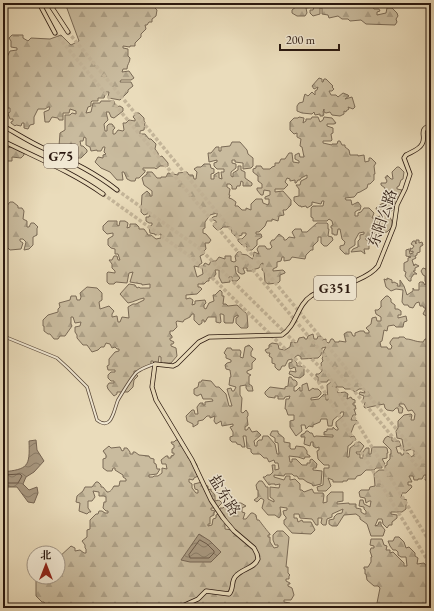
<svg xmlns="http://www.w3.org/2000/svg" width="434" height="611" font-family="'EB Garamond','Noto Serif SC',serif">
<defs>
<pattern id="forest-firs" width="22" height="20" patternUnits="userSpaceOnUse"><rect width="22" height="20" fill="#c9bb9e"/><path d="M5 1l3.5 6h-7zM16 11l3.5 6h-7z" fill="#ada087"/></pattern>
<pattern id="water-waves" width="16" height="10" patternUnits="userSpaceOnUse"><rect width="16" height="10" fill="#a99981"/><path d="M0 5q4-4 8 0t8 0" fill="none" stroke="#8a7c68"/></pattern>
</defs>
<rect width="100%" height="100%" fill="#eadcbb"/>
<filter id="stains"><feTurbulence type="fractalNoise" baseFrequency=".005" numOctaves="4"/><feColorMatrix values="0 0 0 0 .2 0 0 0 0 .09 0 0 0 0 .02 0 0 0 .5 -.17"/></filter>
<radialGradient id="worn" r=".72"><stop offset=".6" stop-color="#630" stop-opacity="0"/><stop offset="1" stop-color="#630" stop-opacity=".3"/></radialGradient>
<g fill="url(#forest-firs)" stroke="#7a6a56">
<path d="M65,3H151L155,5V8L157,10L156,16L152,19V22H149L147,25H145L146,29L141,34V37L135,43V46H130V47L123,46V48L128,49V56L130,58C130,63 127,64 127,69H123L122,72L129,71L134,78L131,80H121L120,82H131L133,86L128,90V92L120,100L109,98L108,97L109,92H106L104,98H98V101H92L91,102V106L88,107L86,113L91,112L93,103H100L101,101H114L116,107L120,106L123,108V111L114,118L111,117L109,112H106L108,120L104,124L105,131H107V126L109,124H112L115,128L113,130V134H115L118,130L123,131L124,130L123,123H126L129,120L135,121V119L133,117L136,113H139L144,118V121L145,122L144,130L140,131V134H145L149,139H151L156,144L155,149L158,153L159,157L162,156L168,163V166H160L156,169L155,168H143V170H145V172L139,178H136L135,181H131L127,179L124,172H122L123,180H117L110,172L101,168L95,162L98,157L103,158V155L106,154L104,152L105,147H103L101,151H97V150L91,151L90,147L86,145V138L84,137L83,141H80L81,146H83L87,150V152L81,158H76L71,153L72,144H70L67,152L59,146L60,133L65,130V115H70L72,113L76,114V111L70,109L69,113H63V120H59L58,118L52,117L49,122H45L44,112L49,110L50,107H48L45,109H38L34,117V124L30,125L28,129L24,128V123H22L21,126L16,125L15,126L11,123V122L13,121V119H10L8,114H7L10,112V108H6L3,113V65H5L4,60L6,59L10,51L17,50V48L11,47V41L9,38L12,35H23V38L28,41L31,38L50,39L61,35L71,45L79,41Z"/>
<polygon points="296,3 364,3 364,5 371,4 374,9 379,9 380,11 377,12 377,15 386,13 387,8 392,8 397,13 398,16 396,19 397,22 395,25 366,24 361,20 350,21 348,19 342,19 338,16 329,18 328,15 322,14 322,8 320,8 320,14 313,16 310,13 310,10 313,10 314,7 306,8 307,13 305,16 297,16 292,13 292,10 297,6"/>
<polygon points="319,78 322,79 322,82 323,82 324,79 326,79 333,86 332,87 334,89 332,91 329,91 331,95 336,95 338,97 343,93 348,95 349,96 345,99 352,97 355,107 353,109 348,107 349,109 346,111 346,112 344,111 344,114 340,116 332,115 330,112 326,113 324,112 324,109 323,112 324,114 323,116 320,116 320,114 315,115 314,112 312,114 302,113 297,111 297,106 299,103 303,102 304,97 305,94 308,96 312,92 315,95 315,91 317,90 318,87 314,89 312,86"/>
<path d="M299,117L304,118L303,123L306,121V119H311L312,117H318L320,122L323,120L324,117L332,118L336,123L334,124H327V126L333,128V133L331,134L332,140L331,141H323V143L332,145V144H337L338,141H340L342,145H345V147L349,150L350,155H358V156L364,155L365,162L369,161V158H371L376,163L374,166L375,174H374V180L370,184H368L367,188L360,192L357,193L356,195L354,197L345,198L346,200H351L352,205L358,202L361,206L360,210H358L355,212V216H358V213L361,212L364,208H369L374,213L372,218H375L376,216L380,217V213L377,212L376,208L381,204L387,202V200L383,197L385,188L381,185V183H386L387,181L385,177H387V175L391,179H393L392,172L397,167H399L404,172L403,179L401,180L399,186L397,187V189L402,190C402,201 397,203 393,210H391V212L388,214L392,221V227L387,232L373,234L370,238H366V240H369V249H364L365,254L361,251L351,252L353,249L358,247V241L360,239V235L364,234V232L359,233L355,240V245L349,249V254H345L340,249V246L344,245L345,242L342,239L340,229H338L337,235H334V234H332V228H331V226L333,225L332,221L329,219L327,221H313V218L311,217V208L313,206H323L324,201H322L321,204L312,202V205L307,208L306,206L301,207V206H299L294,201V197L299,196V189L296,185H300L301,181L307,178V175L301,178L300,180H298L296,183H295V180L290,181V179L287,178L285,182L288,185L284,189H275V192L283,191L291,200V205L286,210H283L284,215L279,216L278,221L272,219V221H267L265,226L259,232H256V234H261L262,237L257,240V245L252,250H249L246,246V244L242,245L238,241V239H242L246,235V233H242V235L236,237L232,233L231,227H223L221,229L217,230L213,226L214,223H216V221L211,219L213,217L217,216V213L210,215L205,222V228L203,229V233L206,234L211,240L209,243H205L206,249L204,251V254L200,256L202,263L199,265V267L194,266L197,277L203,274L202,267L205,263L209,265L211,261H216L219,257L225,259V256H231V261L234,262L236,261L235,256L238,252H241V254L247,255L251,258L253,259L254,252L259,254L257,249L259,246H265L267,249H270L272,247L270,243L272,240H274L279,234L284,238V240H286L289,237L295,238L292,232L295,229H301L302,232H307L317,223H327L328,224V229H329L328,236L332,237L333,240L327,246H324L321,243V237H318V241L313,246V250H311L306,255L305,259L292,257L290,260L284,261V257H282L281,261L277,262V267L273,269V271L283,270L285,272V273L280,275V281L278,283L268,284L265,282L264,271L262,270L263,263L261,264L259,268L252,270V271H247V268H243L245,273L243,274H241L238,272V267L235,266L236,273L240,278L237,281H232V277H229L230,282L222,283L219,277V270H215L216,274L213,278H209V281H207L204,284H198V287H200L202,289L197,294L186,295V299L190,298L193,300L192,305L195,304V301L205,300L206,303L204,305V308L206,309L209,303L214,301L213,295H215L220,290L222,292V296H224L223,304H226L228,306L237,305L247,314L248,327L247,328H241L236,323V318L238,317V315L234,317L233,323H225L224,322V315L222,314H220L221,322L220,323L216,322V317H208L205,322H204V320H202V323L199,325L194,320V314H192L190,317L184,320L183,322L177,321L176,322L177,327L173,331H170V334L172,336V338H170V340L174,342L173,344H171V346L176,348L177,356L171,363H164L163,364L161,363V357L159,356L158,364H154L153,361H151V365L144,369H140L139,371H134V373L136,374L138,376L134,380L133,387L128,392H117V394L114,396L108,389L107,386L109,383H114V381H111L108,378V375L111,372H115V370H108L107,366L109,365V359L115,352L119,351V349H117L115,347L112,348L110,344L106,343L104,347H101L98,350L92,352L87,345H83L77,338V335L75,332V327L80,326L81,322L75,323L73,317H71V324L72,326L65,336H60L58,339H54L50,334H48L44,331V326H43V320L48,315L58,312V309L60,307L59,303L70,300L71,296H76L77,300H80L81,297L80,293L87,287L97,288L102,293V300L99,302L100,309L109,306L114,311L112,314V317L117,316L118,322H120L122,317L129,318L128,307L133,304H136L144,300V298C138,299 134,302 128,303L120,294L129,284L135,285L137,288L139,287L140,288H150V284L142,285V284L130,282L133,272L129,273L127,283L116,282L114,284H109L107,282V273L108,272L115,273V271L112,268V264L109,260H112L114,256H117L118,260H120L118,254H115V249L111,248L108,245V239L111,237L113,236V233L107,234L103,230V226L108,221H117V225L119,226L120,221H125L128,223L127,228L130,227V224H136L139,227V229H144L147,233L148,235H151L156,239L161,238V234L155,235V234L150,233L149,227L152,225V223H149L146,221V217H149L150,213L144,215L141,212L142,195L147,191L150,194V196H152V191L144,185L142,178L147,174V172H152L157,178H161V177H166L168,173L178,175V173L187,172L189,175H193L194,179H196L197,172L194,169L197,167H201L204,164H210L211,168L214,169V173L211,174V179H214V175L219,172V178L222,179L221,172H224V169H217L214,166V163L217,162V160L209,162L208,153H211L216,147H219V151H221V147L230,146L232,142H240L247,150L248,154L253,158V166L251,168L243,169V163L235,162V160H232V163L236,164V168L231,172V176L233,177V173L238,170V166H241V170L245,172V178L252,183V185L251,186H243V182L241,181L240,186H237L236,189H232V186L230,184H227V187L230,189L229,195H230L229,198L232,199L236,202L235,206H238L242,210H246V208L251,210V204L256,199H262L263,203L268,205L269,203V199H265V197L270,195V191L264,190L263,195H261L257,190V188H262V184L258,181V176L253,172V169L256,168V166H261L263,169H270L272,167L275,166V163H279L281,159H285L289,153H292L293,162L299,163V161L295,159V155L299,153L300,157H304L302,147L300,146L301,139L297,137V133L294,134L290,130V122L294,118H298Z"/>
<polygon points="3,142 7,145 7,148 11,147 11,145 24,152 24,155 21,158 12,157 12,161 6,161 6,163 5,163 3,161"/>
<polygon points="10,202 13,202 18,206 18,208 22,208 24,211 23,219 27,221 27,227 29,227 31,223 34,223 38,227 37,228 37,235 33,237 33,245 29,249 24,250 26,242 23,239 20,239 20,241 23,243 21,249 10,250 6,246 3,246 3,207 6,207"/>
<polygon points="416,240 419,240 419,243 422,242 423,245 420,247 420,252 417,253 417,255 415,256 416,258 412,260 414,266 415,264 419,266 415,268 415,271 413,271 417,274 414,274 411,278 411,281 409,281 405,276 406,272 404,271 404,263 408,261 408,258 411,257 406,256 406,250 409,249 410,254 413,253 413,251 411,252 410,248 412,249 414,246 411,244 413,241 415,241 416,244"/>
<polygon points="423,268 426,269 427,273 429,273 431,268 431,312 426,316 423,314 426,308 424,308 423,306 420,306 419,302 416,303 413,308 409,307 408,305 404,305 402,302 403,290 396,289 391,291 386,287 384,279 387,280 387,278 392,280 392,283 394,282 398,284 397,286 400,286 400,280 404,286 407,295 413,291 413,288 414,290 419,290 419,283 420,282 423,282 425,285 426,283 425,281 425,276 423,275 421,271"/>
<path d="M386,296H388L391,299V302L395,305V309H398L401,311V315H398V318L406,316L407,321L404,322L403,327H396L394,325L388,326L387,331L384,330L382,341L380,342L381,347H387L388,349H391L392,346L390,344V342L393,338H399V337H404L406,339C412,339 415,342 423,342L425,339H430L431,481L425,480L426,475H424L422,479H418V480H414L413,476H409L412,482H408V485H411L412,487L406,493H402L401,498L407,500L406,501V509L402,512H391V514L397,515V518L392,522V525H389L387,528L383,524L382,519H378L375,526L378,525L379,522H381V525L385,530L383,536H371L367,524L360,519V517L356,514L344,515L337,526H332L329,524V520L334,519V517L337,514L342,513L343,509L332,514V517L327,519L326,525H323L321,523L322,518H318V525H316L312,519L300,518L299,514H294V518H297L298,522L302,520L303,522H311L315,530L311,534L292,533L284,524V520L286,519V517L284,515L283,511L287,510V508L280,507L281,515L279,518L275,515H268L262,508L264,500L261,498L257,502L254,500L258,497V490H257L256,485L259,481H262L265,485L266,487H268V499L274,502V500L270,497V487L279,488L280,484L275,485V484H271L269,485L263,477H265L267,475H270L273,472L272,465H275V470L279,469L278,463H275L274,460L269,462L267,458H264L260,454H253L251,452V449L247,448L246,436H243L245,447H242L241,445L237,444L236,442H232L230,440V437L233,436V432L230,427L233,426V424L222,426L221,421L216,424L214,421L215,416L210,418V416H207L203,420L198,421V424L193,427V424L187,421L186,416L192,410H194L195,414H198L197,407L200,403H203V405H205V402L213,401L212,399H203L201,394L197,396L194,394V389L198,387L199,382H201L202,380L211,381L216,387H219L226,394L229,406H232L227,389L231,388L232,391H234L236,387L229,385L230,377H231L230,370L226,369L225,365L227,363L231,362V360L226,358V355L224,353L227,348H231L232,350H240L241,352L240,357L243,358L245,347L249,345L253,349L251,352V356L256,359L252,363V369L247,371V373L251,375L249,376V384L252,386L253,391H248L246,388V385L240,386V395L242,398L241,412L243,413L246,410L248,413V416L247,417L248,425L245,427V430H247L249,427L252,432L257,431L261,435L254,441L255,446H257V442L259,440H262L263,436H268L275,444L277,454H279L278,443L275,442V438L270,435L272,431H278V433L284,438V442L290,443V448L291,449H295L296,446L304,447L307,451V454L310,456V457H305L304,459L298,457L289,456L290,462H292V459H296L302,465H307V463H310V460L312,459L317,464L316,468H313V470L322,471L321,484L313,486L312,484L307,482L303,479H299L297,476H294L292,474H285L284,476L274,475V477L284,480L286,476H290V480L295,479L300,484V490H302L304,492L312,489L314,493H323L324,495L323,503L327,502V496L331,492H343V501L337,502V504L349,503V504H356V508L361,509V512L364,514H366V511L364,509V507L359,506L360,500H363L364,504L370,507L371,501H369L366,503L365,498L360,497L359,492L361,490H369L370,487L375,486L374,474L379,470H385V466L387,465V462L390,459V454H391V450L383,442L385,438L388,436L389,437H392V441H399L401,446L396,447L398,453H401V455H403L404,453H408L411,457L414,455V451L413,449L404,451L402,439L397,438L396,431L398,428V421L404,415L411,414L412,415L411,420H414L415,414L412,410L408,411L404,404H399L400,406L403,408L402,413H399L398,408H396L393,411L387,410L385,408L384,404L365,408L364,407L365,402L363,400L364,396L359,394L360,392L365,393L364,389H359L355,392L351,389H345L343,387H336L338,393L345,392L348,394L347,399L351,397L352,399L355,400V403H353V405H355L356,409H354L356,415H353L351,420H356L358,422L354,425L351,433L350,434V437L354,436L356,440H354L351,444L348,446L347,457H349L350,448L358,442H360L364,446L360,452H356L357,454H360V458H363V452L366,448H369V454H371L372,447H385L387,448L388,453H387V458L382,459L385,464L382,465V468H376L374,470H366L361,475L357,476L355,479H348L347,481H343V482H333V480L328,478L331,486L326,491H318L317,487L323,485L324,468H329V465H324L318,459L317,451L319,450V447L316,448L313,446V442H311L310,446L304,444L305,437H301V435L305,433L306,431H308L310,433H312L314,437L316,436L333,437V435H324V432L327,431V429H333V427L336,430H338V428L336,426V422L343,416L344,412H341L340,414L333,420L332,426H328L327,419H321L320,422L313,425V427L309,426L306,429L305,425H301L302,431L296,436L290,427V421L294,420V415H288L286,409H285L286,399H289L290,396L285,397L284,399H278V396H275V398L268,397L265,394V392L270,387L285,389V387L288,386L289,377H291L293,380H295L297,382V385L294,387V391H296L300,387V391H302V385L307,383L309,391L313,388L314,389H318L321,392V394L318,397L311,398V400L319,399L324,394H326V400H328L327,385L331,382V380H328L327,382H318V377L316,376V374H319L322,371L321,363L323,361L322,358L323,357V352L326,347L322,348L321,355L318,358L301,359V357L298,355L295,357V361L297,363V366H301L304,369V375L300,378L294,377L292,375L289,374L290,371L296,372L295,367L290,369L289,367V363L292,362V359L288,360L285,366H282L280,370H278L275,367V364L272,363V358L269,356L270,353H267L265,350L269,348V345L272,343L278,344L279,349L285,350L290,347L291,342L297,343L299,338L304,337L305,339H307L308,336L313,334L314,339H317L318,336H321L322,340L326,339V342L329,343L331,339H333L335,342H339V341L346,342L344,334L347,332H351L353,336H355V333L360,331H364L365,333H369V331L366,328L371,324L372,318L376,317L377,321H381V317L376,314L375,310H378L381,307V301Z"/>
<path d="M176,440H181L184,443V448L188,452V458L193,459L197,465V475L198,476L194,478L193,480L189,479V482L192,484V488L196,493H198V490L195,489L194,484L202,482V485L208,486V490L211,489V491C216,495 215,495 215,501L219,500L222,503L217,508H211V510L215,511V512H214V515L210,517V524H208V526L212,525L213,519L216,518V515L219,514L225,522V529L232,530L231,527L227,526C227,519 225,514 220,511V508H223L225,506H230L231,502H235V503H241L246,506L242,508V512L245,513L243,519H246L251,513H253L256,515L257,520H259C261,523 268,532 270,534V535H268V537H270V542L274,548L278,547V545H275L273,540V535L277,531H283L289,537L286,567H288V573L290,575L289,576V579H286V581L290,583V584H288V586L292,588L294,595L291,600H284V602L290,603V607L47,608L44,602H42L36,596V578L58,577V558L71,546L75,548V551L80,550L84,553H86V549L85,548V545L82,541L87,537V530L90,529V520L96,514H98L99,511H102L105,513H108V511H106L103,508L104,502H106V497L104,496H99V492L93,491L95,497L92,501H88V508L91,512H89L87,514L79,511L80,503L76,502L77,496L83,491L85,487H92L96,482H98L101,485V487H103L107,492C111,492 112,489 114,486H119L120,481H126V479L123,477V475L115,470V468H113L112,471H107L103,468V459L106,458V455L103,451L109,446L111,448L120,447L122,451L124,450V448H127L130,452V454H133V452H135L139,455L149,456L150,458L154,459V463L156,464L157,469H160L157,474L149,475V477H153L154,476H158L162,473V468L167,469L166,464H162L161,460L166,456H168V458H171V456L174,455V453H172V449L174,448V445L172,444L171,442H174Z"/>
<polygon points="395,537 399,537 404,542 406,548 409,547 415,553 415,556 418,558 417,564 424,563 429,569 431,569 431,608 375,608 377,603 380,588 378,586 374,586 367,580 366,574 365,574 365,569 364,569 364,567 368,567 371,562 371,557 372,557 370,551 371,548 374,548 374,546 370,545 371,539 382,539 384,545 387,546 386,550 390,550 390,553 393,552 404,563 404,566 407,566 406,557 401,557 398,555 398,552 396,550 393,550 390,546 388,541 393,541"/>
</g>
<g fill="url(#water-waves)" stroke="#766553">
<path d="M36,440L37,450L44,461L34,472L26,477L23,484L29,490L37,487L38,493L34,503L28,502L17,487H3V472C28,469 30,467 29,441Z"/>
<polygon points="199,534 210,541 221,552 211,562 190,562 181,560"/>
</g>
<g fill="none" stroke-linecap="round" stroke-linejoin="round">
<g stroke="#6a5848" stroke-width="1">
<polyline points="3,475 20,474 22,476 18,483 3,483"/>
<polygon points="200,540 207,544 214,551 214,553 209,558 190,558 189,555"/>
</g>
<g stroke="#c4b599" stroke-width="3.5" stroke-dasharray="3.5 2" stroke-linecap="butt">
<polyline points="68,32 431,471"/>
<polyline points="55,33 431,483"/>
<polyline points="117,190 199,248 328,375 431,544"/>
<polyline points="103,194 191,257 318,381 431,566"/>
</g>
<g stroke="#5a493a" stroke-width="3.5">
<path id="minor" d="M3,336L57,358L68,368L87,387L97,420C112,432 114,409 118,400C121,395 133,375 137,372C142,368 149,366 154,364"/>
</g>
<g stroke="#2a180f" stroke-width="5">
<g id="highway">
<polyline points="39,3 55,33"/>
<polyline points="49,3 68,32"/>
<path d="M3,126C16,133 28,141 41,147C68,160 93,171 117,190"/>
<path d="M3,141C37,158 72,172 103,194"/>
<path d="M178,608L198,599L206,591L229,594C234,589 231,582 235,577C242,568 254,569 258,559L257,554L254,548L234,531L223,518L211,500L192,460L156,400L152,387L155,364L173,366L177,364L199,342L209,337L282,335C297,325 297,305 311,296C316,292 325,291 331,289C344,286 370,277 378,266L394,226L397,205L405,189L410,174L404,158L406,155C411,152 419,150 422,144C427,136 417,130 431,125"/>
</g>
</g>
<use href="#minor" stroke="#f1e8d3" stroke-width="2"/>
<use href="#highway" stroke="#eadcbb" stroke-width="3.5"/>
</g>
<g text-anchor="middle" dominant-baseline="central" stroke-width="3" stroke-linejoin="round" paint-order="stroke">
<g fill="#f1e8d3" stroke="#66564a" stroke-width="1">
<rect x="44" y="144" width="34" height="24" rx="3"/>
<rect x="314" y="276" width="42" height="24" rx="3"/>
</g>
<g font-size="14" font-weight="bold" fill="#2a180f">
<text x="61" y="156">G75</text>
<text x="335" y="288">G351</text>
</g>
<g font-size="15" fill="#2a180f" stroke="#f1e8d3">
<text transform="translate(382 218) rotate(-71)">东阳公路</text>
<text transform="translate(225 495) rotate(58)">盐东路</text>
</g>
</g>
<rect width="434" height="611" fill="none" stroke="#eadcbb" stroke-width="16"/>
<rect x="4" y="4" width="426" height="603" fill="none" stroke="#2a180f" stroke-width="2"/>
<rect x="8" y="8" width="418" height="595" fill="none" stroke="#2a180f"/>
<g transform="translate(46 565)"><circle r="19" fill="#f1e8d3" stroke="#a19585"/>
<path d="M0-3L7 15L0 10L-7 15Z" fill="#8f2418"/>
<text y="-6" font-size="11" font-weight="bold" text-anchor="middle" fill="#2a180f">北</text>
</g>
<path d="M280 44v6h59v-6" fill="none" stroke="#2a180f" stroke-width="2"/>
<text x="286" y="44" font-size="12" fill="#2a180f" stroke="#f1e8d3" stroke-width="3" paint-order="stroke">200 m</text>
<rect width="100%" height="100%" filter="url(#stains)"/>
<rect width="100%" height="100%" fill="url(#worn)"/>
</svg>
